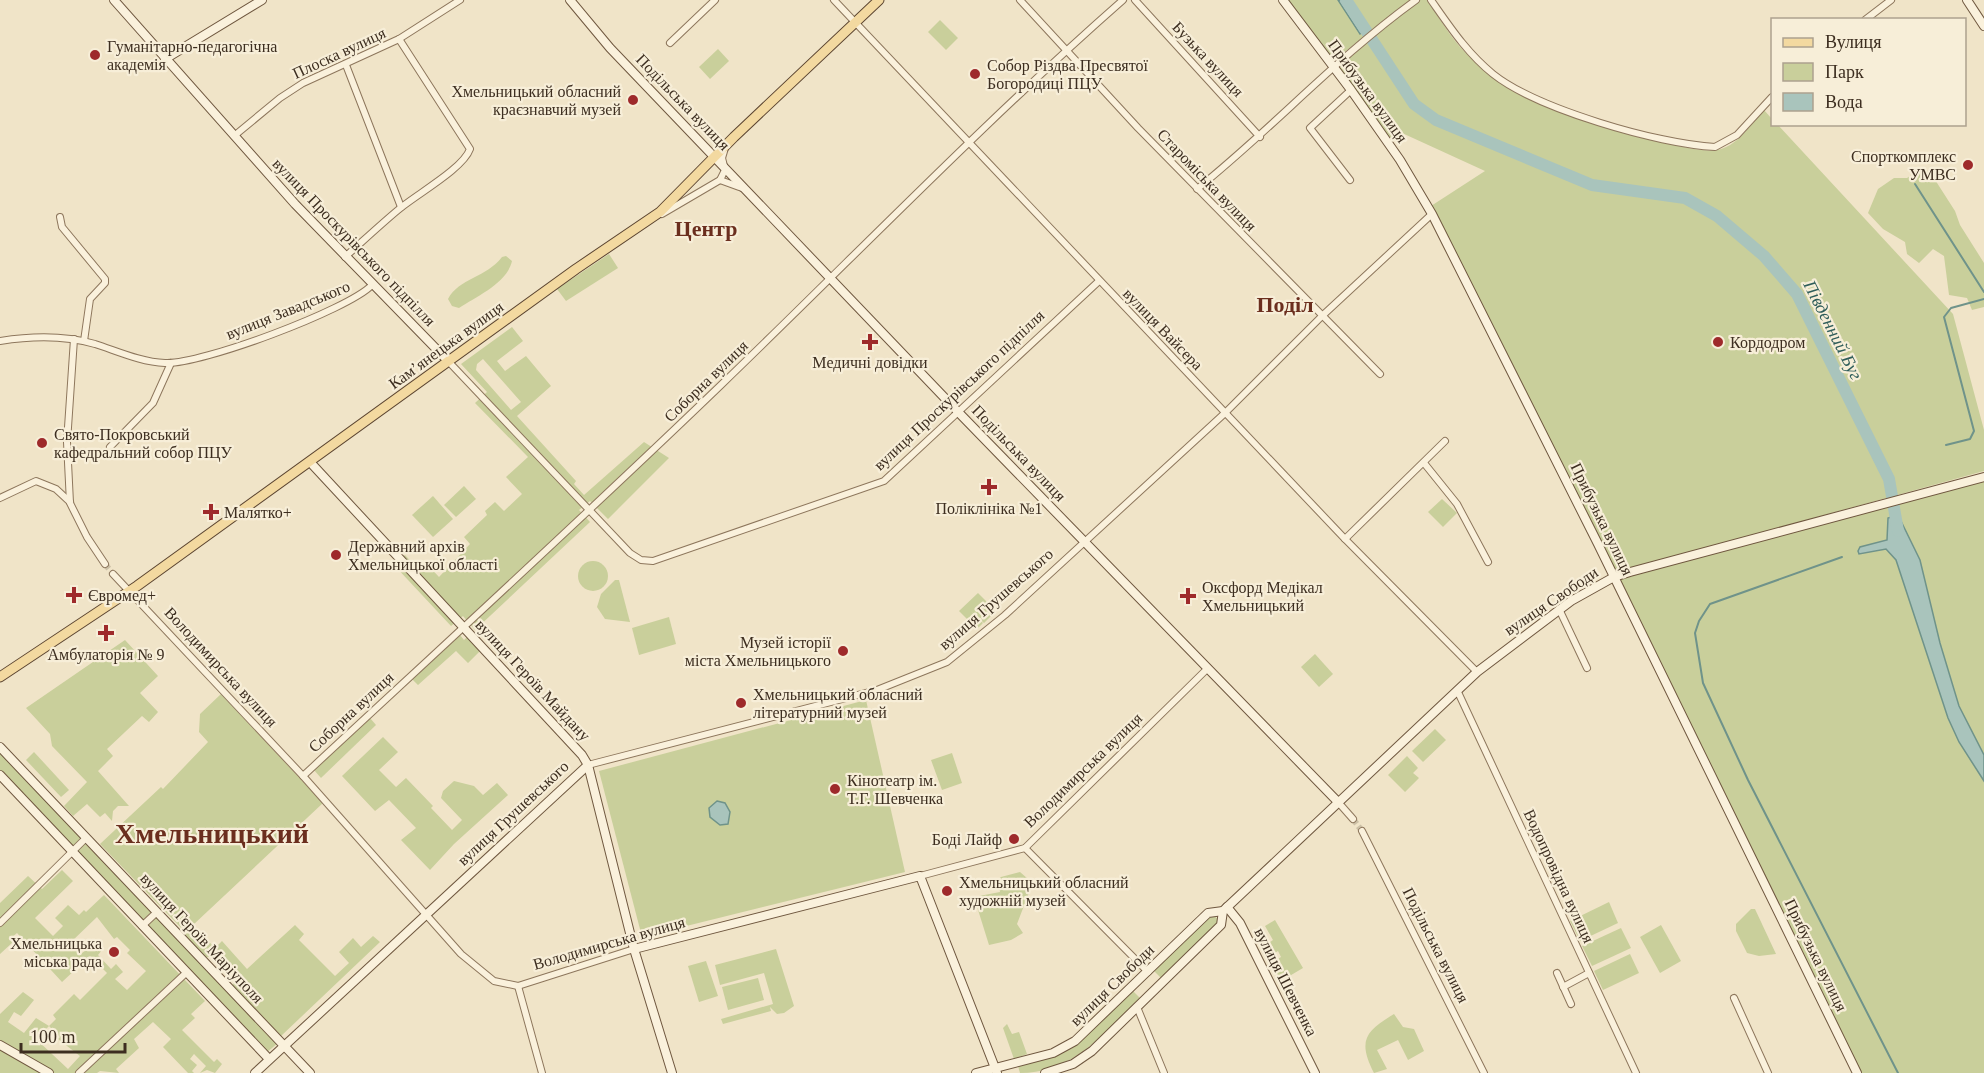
<svg xmlns="http://www.w3.org/2000/svg" width="1984" height="1073" font-family="'Times New Roman',serif">
<rect width="100%" height="100%" fill="#f0e4c8"/>
<g fill="#c9cf9b" fill-rule="evenodd">
<polygon points="1287,0 1411,0 1333,61"/>
<path d="M1420,0H1427C1439,17 1450,37 1465,52C1512,101 1579,120 1644,136C1663,141 1696,153 1716,150C1736,148 1751,124 1764,110L1772,119V124L1778,125L1953,314L1984,430V471L1615,573L1431,206L1485,171L1402,133L1390,141L1337,66Z"/>
<polygon points="940,20 958,38 946,50 928,32"/>
<polygon points="718,49 729,61 710,79 699,67"/>
<polygon points="1922,168 1930,172 1955,211 1960,225 1984,263 1984,307 1972,310 1967,298 1949,295 1944,256 1933,249 1919,263 1907,254 1905,242 1883,229 1868,213 1878,189 1894,178 1907,178"/>
<polygon points="609,254 618,268 566,301 557,289"/>
<path d="M506,256L512,261C507,283 477,296 459,308L452,306L448,299C459,278 486,278 502,257Z"/>
<path d="M512,327L523,341L497,361L505,371L526,356L551,386L517,416L576,481L574,484L584,495L644,442L669,458L608,519L590,501L579,510L590,522L475,630L463,616L451,626L394,565L405,555L418,569L425,562L439,577L470,544L464,537L487,515L485,511L495,502L504,511L522,494L506,477L528,457L475,403L487,392L461,364ZM483,359L521,402L511,410L476,370L477,364Z"/>
<polygon points="1984,480 1984,1073 1860,1073 1618,579"/>
<polygon points="464,486 476,499 456,517 444,505"/>
<polygon points="433,496 453,519 433,537 412,515"/>
<polygon points="1442,499 1457,513 1443,527 1428,512"/>
<circle cx="593" cy="576" r="15"/>
<polygon points="615,580 619,580 630,622 605,619 597,607 601,594"/>
<polygon points="978,593 996,611 984,623 971,611 983,623 977,629 959,611"/>
<polygon points="669,617 676,644 639,655 632,628"/>
<polygon points="460,635 464,640 467,637 480,651 468,663 456,651 418,685 412,679"/>
<polygon points="125,640 158,676 140,693 158,712 149,722 142,716 107,749 113,756 98,771 129,806 118,806 113,811 112,821 105,813 100,817 87,804 73,816 64,806 87,782 52,746 50,734 26,708"/>
<polygon points="1315,654 1333,674 1319,687 1301,667"/>
<polygon points="221,694 323,803 193,925 215,948 222,941 247,969 295,925 304,934 299,940 335,976 349,963 339,952 353,938 361,947 373,936 380,942 280,1037 232,987 235,980 211,956 205,958 183,935 185,932 100,844 161,787 163,789 208,742 199,732 200,714"/>
<polygon points="866,700 905,872 642,937 599,771"/>
<polygon points="370,718 376,725 321,778 314,770"/>
<polygon points="1435,729 1446,740 1423,762 1412,751"/>
<polygon points="383,737 398,752 379,770 396,787 406,778 433,806 431,808 452,830 462,820 441,798 443,791 454,781 474,786 483,795 497,783 508,795 454,844 430,870 401,840 416,828 389,800 375,811 342,776"/>
<polygon points="0,750 278,1043 266,1053 0,772"/>
<polygon points="34,752 69,790 61,797 26,760"/>
<polygon points="952,753 962,783 942,790 931,760"/>
<polygon points="1407,756 1418,768 1413,773 1419,778 1405,792 1388,775"/>
<path d="M62,870L73,881L35,918L53,936L63,926L55,918L68,905L79,915L84,910L86,912L104,895L205,1001L191,1014L195,1018L182,1030L214,1062L217,1059L222,1064L215,1073L207,1070L200,1073L206,1066L194,1054L190,1059L197,1065L192,1071L194,1073H188L163,1047L171,1039L153,1022L134,1039L139,1048L116,1069L119,1073L100,1071L97,1073H0V1014L23,992L34,1000L21,1016L14,1012L8,1022L24,1033L36,1018L49,1026L56,1019L53,1015L74,994L80,1000L107,973L90,956L62,982L17,933L10,939L13,942L0,954V903L28,876L42,889ZM97,917L114,939L117,937L130,950L127,953L146,971L127,990L115,979L123,972L116,964L111,969L98,955L102,950L95,942L81,954L70,943ZM49,1026L60,1037L58,1039L80,1056L68,1069L36,1039Z"/>
<polygon points="1020,872 1035,885 1030,890 1017,924 1023,933 1011,940 989,945 974,897 1000,892 998,880 1001,877"/>
<polygon points="1609,902 1618,923 1580,941 1570,921"/>
<polygon points="1751,909 1755,909 1776,954 1759,956 1747,953 1736,931 1736,924"/>
<polygon points="1212,914 1220,921 1161,978 1154,971"/>
<polygon points="1275,920 1303,968 1281,981 1271,963 1281,957 1278,951 1273,954 1267,944 1273,940 1265,926"/>
<polygon points="1661,925 1681,961 1660,973 1640,937"/>
<polygon points="1621,928 1631,948 1592,966 1582,946"/>
<polygon points="776,949 794,1006 784,1013 777,1014 770,1007 771,1011 723,1024 721,1019 773,1004 764,973 720,985 715,965"/>
<polygon points="1630,954 1639,973 1603,990 1594,971"/>
<polygon points="706,961 718,996 699,1002 688,966"/>
<polygon points="758,978 764,1000 728,1010 722,987"/>
<path d="M1133,991L1140,998C1106,1032 1073,1073 1020,1073L1018,1066L1054,1056L1072,1048Z"/>
<path d="M1394,1014L1403,1027L1414,1029L1424,1051L1408,1060L1398,1040L1377,1050L1387,1069L1374,1073C1357,1040 1366,1031 1394,1014Z"/>
<polygon points="1007,1024 1012,1034 1019,1032 1027,1054 1014,1059 1003,1028"/>
</g>
<g fill="#a9c4bc" stroke="#6f938a" stroke-width="1.5">
<polygon points="1338,0 1351,0 1368,28 1360,34"/>
<polygon points="1898,515 1920,560 1940,643 1959,706 1984,755 1984,781 1959,742 1948,718 1896,560 1886,549 1859,554 1858,551 1860,547 1887,540 1888,518"/>
<polygon points="717,801 725,803 730,812 728,824 720,825 710,817 709,808"/>
</g>
<g fill="none" stroke-linecap="round" stroke-linejoin="round">
<g stroke="#6f938a" stroke-width="2">
<polyline points="1915,184 1984,292"/>
<polyline points="1946,445 1970,439 1974,431 1944,317 1951,308 1984,299"/>
<polyline points="1842,557 1710,604 1699,621 1695,633 1703,683 1748,780 1898,1073"/>
</g>
<polyline stroke="#a9c4bc" stroke-width="12" points="1346,0 1414,104 1436,120 1592,185 1685,198 1717,216 1764,256 1797,294 1889,479 1898,531"/>
<g stroke="#ccc0a6" stroke-width="6" stroke-dasharray="6 3" stroke-linecap="butt">
<polyline points="105,564 113,574"/>
<polyline points="1353,819 1362,831"/>
</g>
<g stroke="#8d765c" stroke-width="8">
<g id="street">
<polyline points="834,0 1345,539 1477,672"/>
<polyline points="1020,0 1138,128 1380,374"/>
<polyline points="1135,0 1260,137"/>
<path d="M1431,0C1450,27 1467,53 1493,74C1537,109 1658,144 1715,147L1737,135L1772,97"/>
<polyline points="1865,20 1891,0"/>
<polyline points="670,43 715,0"/>
<polyline points="346,65 401,207"/>
<polyline points="234,136 280,98 303,83 399,39 460,0"/>
<polyline points="720,180 742,188"/>
<polyline points="1350,180 1310,128 1351,90"/>
<path d="M1197,189C1272,129 1337,57 1416,0"/>
<polyline points="662,214 720,180 725,170 722,158 725,148"/>
<polyline points="60,217 62,227 105,279 105,283 90,299 84,341"/>
<path d="M345,257C363,241 380,225 398,210C415,195 463,169 470,149L399,39"/>
<polyline points="74,339 67,442 70,503 87,537 105,564"/>
<path d="M0,341C31,336 64,335 95,344C117,351 141,362 165,363C200,365 348,310 372,285"/>
<polyline points="448,361 630,553 641,560 653,561 884,481 1099,281"/>
<polyline points="110,447 153,403 171,363"/>
<polyline points="1424,463 1457,504 1488,562"/>
<polyline points="0,498 36,481 56,489 70,502"/>
<polyline points="1345,539 1445,441"/>
<polyline points="113,574 303,776 461,954 494,981 518,986 634,949"/>
<polyline points="1559,609 1587,668"/>
<polyline points="1457,690 1636,1073"/>
<polyline points="588,765 877,690 947,662 1005,615 1225,413 1322,316 1432,214"/>
<path d="M303,776C443,646 584,517 722,384C855,256 984,122 1123,0"/>
<polyline points="1338,802 1353,819"/>
<polyline points="1362,831 1484,1073"/>
<polyline points="1025,848 1148,972"/>
<polyline points="920,876 1025,848 1208,668"/>
<polyline points="0,923 86,838"/>
<polyline points="142,926 157,912"/>
<polyline points="1557,973 1571,1004"/>
<polyline points="518,986 542,1073"/>
<polyline points="1563,987 1589,973"/>
<polyline points="1734,998 1768,1073"/>
<polyline points="1137,1007 1164,1073"/>
<polyline points="79,1073 187,972"/>
</g>
</g>
<g stroke="#6f573f" stroke-width="10">
<g id="secondary">
<polyline points="114,0 295,204 448,361"/>
<polyline points="570,0 610,48 963,417 1338,802"/>
<polyline points="1283,0 1351,90 1400,160 1432,214 1598,544 1857,1073"/>
<polyline points="1967,0 1984,26"/>
<polyline points="165,59 262,0"/>
<polyline points="310,462 582,755 588,765 634,949 672,1073"/>
<polyline points="0,747 310,1073"/>
<polyline points="0,775 269,1059"/>
<polyline points="1227,907 1240,923 1315,1073"/>
<polyline points="634,949 920,876 997,1073"/>
<polyline points="0,1045 49,1073"/>
<polyline points="255,1073 588,765"/>
<polyline points="976,1073 1053,1053 1075,1041 1208,913 1223,911 1477,672 1571,601 1614,577 1630,572 1984,477"/>
<polyline points="1045,1073 1073,1064 1092,1051 1221,925 1223,911"/>
</g>
</g>
<g stroke="#5b4430" stroke-width="11">
<polyline id="primary" points="0,677 137,586 576,269 660,212 734,137 879,0"/>
</g>
<use href="#street" stroke="#faf1dc" stroke-width="6"/>
<use href="#secondary" stroke="#faf1dc" stroke-width="8"/>
<use href="#primary" stroke="#f3d9a0" stroke-width="9"/>
</g>
<g fill="#9e2a2b" stroke="#f7eed8" stroke-width="2">
<circle cx="95" cy="55" r="6"/>
<circle cx="975" cy="74" r="6"/>
<circle cx="633" cy="100" r="6"/>
<circle cx="1968" cy="165" r="6"/>
<path d="M867 333h6v6h6v6h-6v6h-6v-6h-6v-6h6z"/>
<circle cx="1718" cy="342" r="6"/>
<circle cx="42" cy="443" r="6"/>
<path d="M986 478h6v6h6v6h-6v6h-6v-6h-6v-6h6z"/>
<path d="M208 503h6v6h6v6h-6v6h-6v-6h-6v-6h6z"/>
<circle cx="336" cy="555" r="6"/>
<path d="M71 586h6v6h6v6h-6v6h-6v-6h-6v-6h6z"/>
<path d="M1185 587h6v6h6v6h-6v6h-6v-6h-6v-6h6z"/>
<path d="M103 624h6v6h6v6h-6v6h-6v-6h-6v-6h6z"/>
<circle cx="843" cy="651" r="6"/>
<circle cx="741" cy="703" r="6"/>
<circle cx="835" cy="789" r="6"/>
<circle cx="1014" cy="839" r="6"/>
<circle cx="947" cy="891" r="6"/>
<circle cx="114" cy="952" r="6"/>
</g>
<g text-anchor="middle" dominant-baseline="central" stroke-width="4.5" stroke-linejoin="round" paint-order="stroke">
<g font-size="16" fill="#3d2e20" stroke="#f7eed8" text-anchor="start">
<text x="107" y="46">Гуманітарно-педагогічна<tspan x="107" dy="18">академія</tspan></text>
<text x="987" y="65">Собор Різдва Пресвятої<tspan x="987" dy="18">Богородиці ПЦУ</tspan></text>
<text x="621" y="91" text-anchor="end">Хмельницький обласний<tspan x="621" dy="18">краєзнавчий музей</tspan></text>
<text x="1956" y="156" text-anchor="end">Спорткомплекс<tspan x="1956" dy="18">УМВС</tspan></text>
<text x="1730" y="342">Кордодром</text>
<text x="870" y="362" text-anchor="middle">Медичні довідки</text>
<text x="54" y="434">Свято-Покровський<tspan x="54" dy="18">кафедральний собор ПЦУ</tspan></text>
<text x="989" y="508" text-anchor="middle">Поліклініка №1</text>
<text x="224" y="512">Малятко+</text>
<text x="348" y="546">Державний архів<tspan x="348" dy="18">Хмельницької області</tspan></text>
<text x="1202" y="587">Оксфорд Медікал<tspan x="1202" dy="18">Хмельницький</tspan></text>
<text x="88" y="595">Євромед+</text>
<text x="831" y="642" text-anchor="end">Музей історії<tspan x="831" dy="18">міста Хмельницького</tspan></text>
<text x="106" y="654" text-anchor="middle">Амбулаторія № 9</text>
<text x="753" y="694">Хмельницький обласний<tspan x="753" dy="18">літературний музей</tspan></text>
<text x="847" y="780">Кінотеатр ім.<tspan x="847" dy="18">Т.Г. Шевченка</tspan></text>
<text x="1002" y="839" text-anchor="end">Боді Лайф</text>
<text x="959" y="882">Хмельницький обласний<tspan x="959" dy="18">художній музей</tspan></text>
<text x="102" y="943" text-anchor="end">Хмельницька<tspan x="102" dy="18">міська рада</tspan></text>
</g>
<g font-size="16" fill="#3d2e20" stroke="#f7eed8">
<text transform="translate(339 53) rotate(-25)">Плоска вулиця</text>
<text transform="translate(1208 59) rotate(47)">Бузька вулиця</text>
<text transform="translate(1368 91) rotate(54)">Прибузька вулиця</text>
<text transform="translate(683 102) rotate(46)">Подільська вулиця</text>
<text transform="translate(1207 180) rotate(46)">Староміська вулиця</text>
<text transform="translate(354 242) rotate(46)">вулиця Проскурівського підпілля</text>
<text transform="translate(288 310) rotate(-22)">вулиця Завадського</text>
<text transform="translate(1163 329) rotate(46)">вулиця Вайсера</text>
<text transform="translate(446 345) rotate(-36)">Камʼянецька вулиця</text>
<text transform="translate(706 381) rotate(-44)">Соборна вулиця</text>
<text transform="translate(959 390) rotate(-43)">вулиця Проскурівського підпілля</text>
<text transform="translate(1019 453) rotate(46)">Подільська вулиця</text>
<text transform="translate(1602 519) rotate(64)">Прибузька вулиця</text>
<text transform="translate(996 599) rotate(-41)">вулиця Грушевського</text>
<text transform="translate(1551 601) rotate(-34)">вулиця Свободи</text>
<text transform="translate(221 667) rotate(47)">Володимирська вулиця</text>
<text transform="translate(533 680) rotate(47)">вулиця Героїв Майдану</text>
<text transform="translate(351 712) rotate(-43)">Соборна вулиця</text>
<text transform="translate(1083 770) rotate(-44)">Володимирська вулиця</text>
<text transform="translate(513 813) rotate(-43)">вулиця Грушевського</text>
<text transform="translate(1559 876) rotate(65)">Водопровідна вулиця</text>
<text transform="translate(202 938) rotate(47)">вулиця Героїв Маріуполя</text>
<text transform="translate(609 943) rotate(-16)">Володимирська вулиця</text>
<text transform="translate(1436 945) rotate(63)">Подільська вулиця</text>
<text transform="translate(1816 955) rotate(64)">Прибузька вулиця</text>
<text transform="translate(1286 982) rotate(63)">вулиця Шевченка</text>
<text transform="translate(1112 985) rotate(-44)">вулиця Свободи</text>
</g>
<g font-size="18" font-style="italic" fill="#2f5d5a" stroke="#f7eed8">
<text transform="translate(1833 330) rotate(63)">Південний Буг</text>
</g>
<g font-size="22" font-weight="bold" fill="#6b2e1e" stroke="#f7eed8">
<text x="706" y="228">Центр</text>
<text x="1285" y="304">Поділ</text>
</g>
<g font-size="28" font-weight="bold" fill="#6b2e1e" stroke="#f7eed8">
<text x="212" y="833">Хмельницький</text>
</g>
</g>
<rect x="1771" y="18" width="195" height="108" fill="#f7eed8" stroke="#ada18e" stroke-width="1.5"/>
<rect x="1783" y="38" width="30" height="9" fill="#f3d9a0" stroke="#ada18e" stroke-width="1.5"/>
<text x="1825" y="48" font-size="18" fill="#3d2e20">Вулиця</text>
<rect x="1783" y="63" width="30" height="18" fill="#c9cf9b" stroke="#ada18e" stroke-width="1.5"/>
<text x="1825" y="78" font-size="18" fill="#3d2e20">Парк</text>
<rect x="1783" y="93" width="30" height="18" fill="#a9c4bc" stroke="#ada18e" stroke-width="1.5"/>
<text x="1825" y="108" font-size="18" fill="#3d2e20">Вода</text>
<path d="M21 1043v9h104v-9" fill="none" stroke="#3d2e20" stroke-width="3"/>
<text x="30" y="1043" font-size="18" fill="#3d2e20" stroke="#f7eed8" stroke-width="4.5" paint-order="stroke">100 m</text>
</svg>
